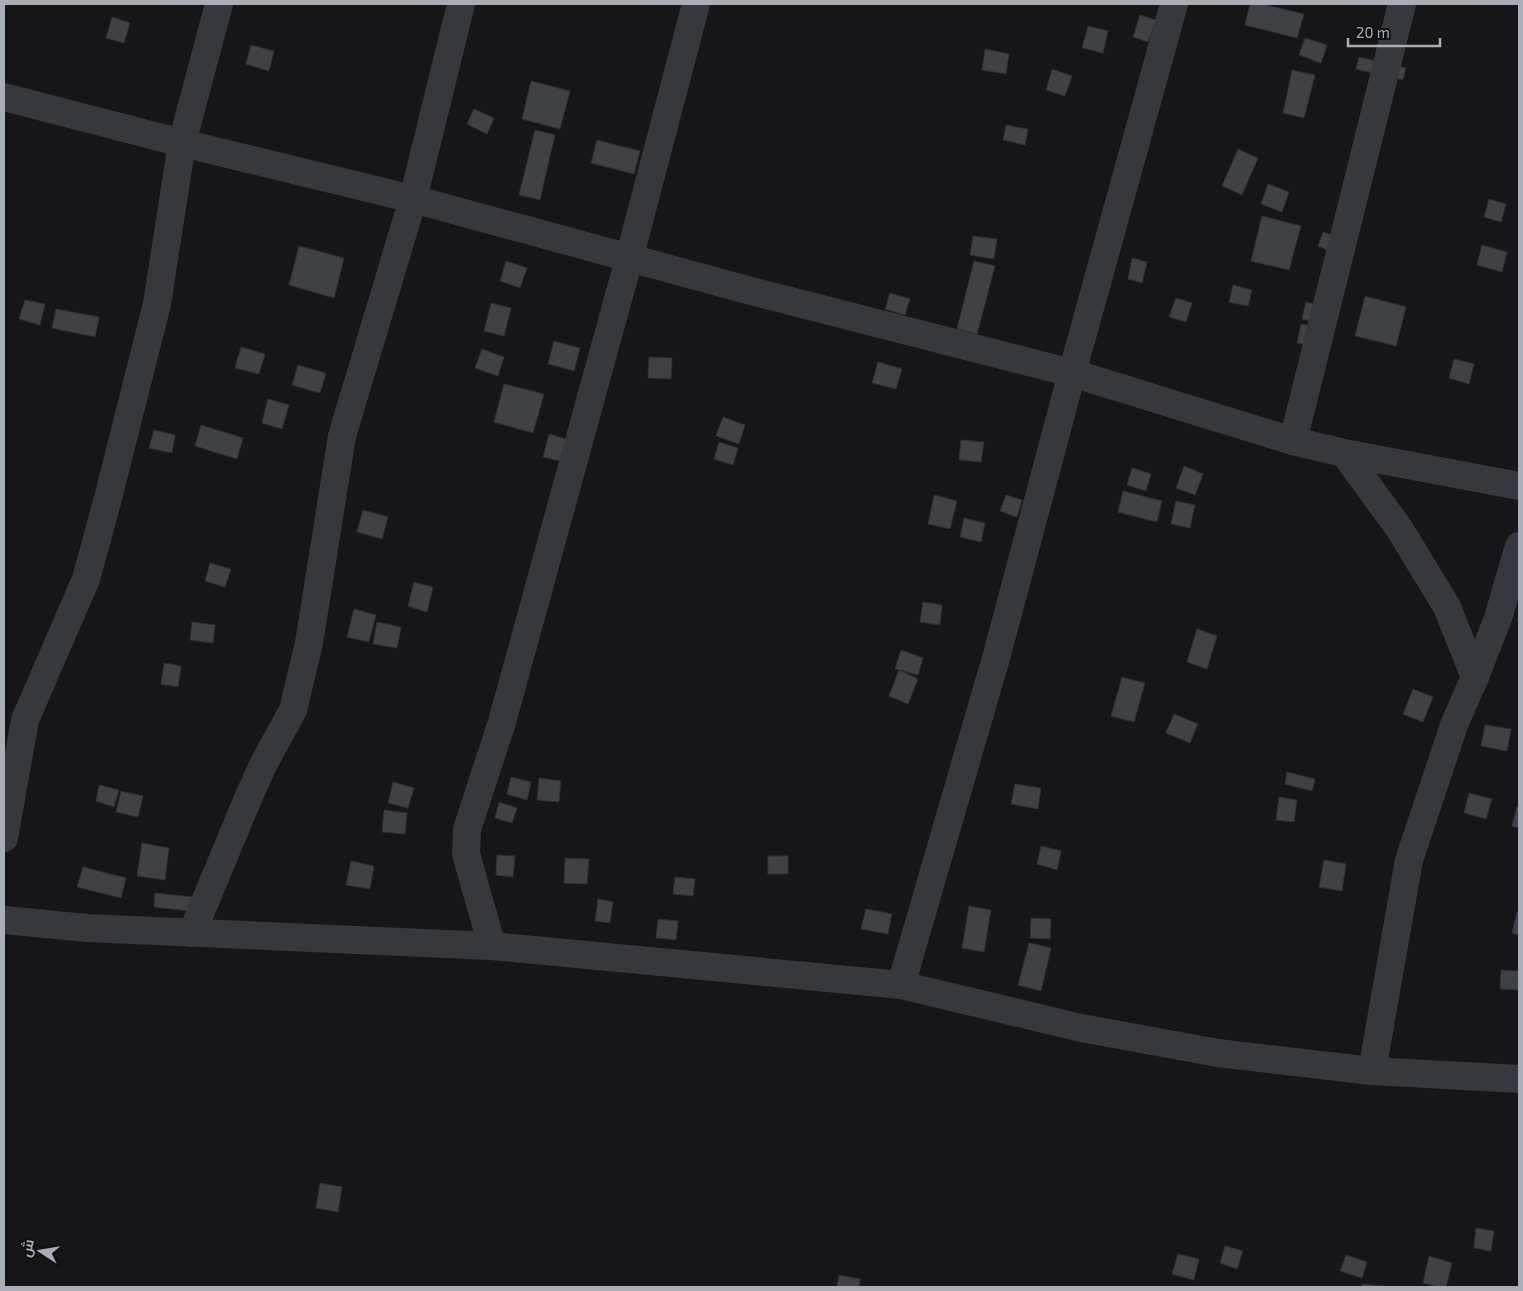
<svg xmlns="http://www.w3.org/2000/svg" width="1523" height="1291" font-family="'Exo 2',Cairo,sans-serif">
<rect width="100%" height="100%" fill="#161618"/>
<g fill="#404145" stroke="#303034">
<polygon points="1250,4 1262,4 1304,14 1297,38 1245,25"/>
<polygon points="1140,15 1156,20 1148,42 1133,37"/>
<polygon points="112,17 130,23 124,43 106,38"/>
<polygon points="1088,26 1108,31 1103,53 1082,48"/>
<polygon points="1305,38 1327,45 1321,63 1299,55"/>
<polygon points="251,45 274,51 269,71 246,64"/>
<polygon points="985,49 1009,54 1006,74 982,70"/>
<polygon points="1359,57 1406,68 1403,80 1356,69"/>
<polygon points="1052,69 1072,76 1065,96 1046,90"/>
<polygon points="1292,70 1315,75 1304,118 1283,113"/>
<polygon points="531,81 570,91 560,129 522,119"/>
<polygon points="474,109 494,118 487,134 467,124"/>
<polygon points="1006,125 1028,129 1025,145 1003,140"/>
<polygon points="535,130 555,135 540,200 519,195"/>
<polygon points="597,140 640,151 634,174 591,163"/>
<polygon points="1238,149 1258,158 1242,195 1222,186"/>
<polygon points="1268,184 1289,192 1282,212 1261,204"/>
<polygon points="1489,199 1506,204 1501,222 1484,217"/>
<polygon points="1262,216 1301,226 1289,270 1251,261"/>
<polygon points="1323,232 1343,239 1337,254 1318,246"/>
<polygon points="973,236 997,239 994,259 970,255"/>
<polygon points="1482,245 1507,252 1502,272 1477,265"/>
<polygon points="299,246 344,258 334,298 289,285"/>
<polygon points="1132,258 1147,262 1142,283 1128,279"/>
<polygon points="506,261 527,268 520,288 500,281"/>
<polygon points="974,261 995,266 977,334 957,329"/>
<polygon points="1233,285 1252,290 1248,306 1229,302"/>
<polygon points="890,293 910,299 905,315 885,309"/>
<polygon points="1365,296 1406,307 1396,346 1355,336"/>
<polygon points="1176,298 1192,303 1186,322 1169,317"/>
<polygon points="25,300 45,304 40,325 19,319"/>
<polygon points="1306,302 1327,307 1323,324 1302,319"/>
<polygon points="491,303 511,308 504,336 484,331"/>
<polygon points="56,309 99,317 95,337 52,328"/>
<polygon points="1301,324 1318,327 1315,346 1297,343"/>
<polygon points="554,341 580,348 574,371 548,364"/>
<polygon points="241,347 265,354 259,374 235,368"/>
<polygon points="482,349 504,357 498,376 475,368"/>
<polygon points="649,357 672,358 671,379 648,378"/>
<polygon points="1454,359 1474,364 1469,384 1449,378"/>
<polygon points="878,362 902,369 896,389 872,383"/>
<polygon points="298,365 326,373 320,393 292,385"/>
<polygon points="504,384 544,394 533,433 494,422"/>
<polygon points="268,399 289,405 282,429 262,423"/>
<polygon points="723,417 745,425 739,444 716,436"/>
<polygon points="201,425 243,438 237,459 195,446"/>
<polygon points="154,430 175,435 172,453 149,448"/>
<polygon points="549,434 573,441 568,463 543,457"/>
<polygon points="961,440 984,442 981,462 959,460"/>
<polygon points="719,442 738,448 733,465 714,459"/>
<polygon points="1184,466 1203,474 1195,495 1176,488"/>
<polygon points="1132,468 1151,474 1146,491 1127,485"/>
<polygon points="1123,491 1162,501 1157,522 1118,512"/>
<polygon points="934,495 957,501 950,529 928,524"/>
<polygon points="1006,495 1022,500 1017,517 1000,511"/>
<polygon points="1176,501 1195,505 1190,528 1171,524"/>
<polygon points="363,510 388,517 382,539 357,532"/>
<polygon points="964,518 985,523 981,542 960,537"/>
<polygon points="210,563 231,569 225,587 205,581"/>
<polygon points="414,582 433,587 427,612 408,606"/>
<polygon points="923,602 942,605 940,625 920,622"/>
<polygon points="354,609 376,615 369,642 347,637"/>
<polygon points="192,622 215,625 213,643 190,640"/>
<polygon points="377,622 401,627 397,648 373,644"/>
<polygon points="1197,629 1217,636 1207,669 1187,662"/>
<polygon points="901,650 923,658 918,675 895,669"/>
<polygon points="164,663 181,666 178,687 161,684"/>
<polygon points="899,670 918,679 908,704 889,696"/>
<polygon points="1122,677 1145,683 1134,722 1111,716"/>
<polygon points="1413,689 1433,697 1423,722 1403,714"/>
<polygon points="1174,714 1198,724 1190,743 1166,733"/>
<polygon points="1485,725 1511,729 1507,751 1481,746"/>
<polygon points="1287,772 1315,779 1312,791 1285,784"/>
<polygon points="511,777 531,782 527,800 507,794"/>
<polygon points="539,778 561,781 559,802 537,800"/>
<polygon points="393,782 414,788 408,808 388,803"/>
<polygon points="1015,784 1041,788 1038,809 1011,804"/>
<polygon points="99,785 119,790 114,807 96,801"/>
<polygon points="121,791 143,796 138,817 116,812"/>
<polygon points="1469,793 1492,799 1486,819 1464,813"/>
<polygon points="1279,797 1297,800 1294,822 1276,820"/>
<polygon points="499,802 517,808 512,823 495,818"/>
<polygon points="1517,807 1519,807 1519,828 1512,826"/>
<polygon points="384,810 407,813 405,834 382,832"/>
<polygon points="142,843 169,848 165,880 137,876"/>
<polygon points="1041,846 1061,851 1057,870 1037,864"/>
<polygon points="497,855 515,856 513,877 496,875"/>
<rect x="768" y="856" width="20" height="18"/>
<polygon points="565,858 589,859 587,884 564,883"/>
<polygon points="1324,860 1346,864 1342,891 1319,887"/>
<polygon points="351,861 374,866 370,889 346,885"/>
<polygon points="83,867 126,878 121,898 77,887"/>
<polygon points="675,877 695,879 693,896 673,894"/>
<polygon points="155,893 192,897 190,911 154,907"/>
<polygon points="598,899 613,902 610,923 595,921"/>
<polygon points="969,906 991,910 984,952 962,948"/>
<polygon points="866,909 892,914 888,934 861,929"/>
<polygon points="1517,912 1519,913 1519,935 1512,933"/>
<polygon points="1031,918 1051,919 1050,939 1030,938"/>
<polygon points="658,919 678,921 676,940 656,938"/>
<polygon points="1029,943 1051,948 1041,991 1018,985"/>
<polygon points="1501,970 1519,971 1519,990 1500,989"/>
<polygon points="320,1183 342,1187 338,1212 316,1208"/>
<polygon points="1476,1228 1494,1231 1491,1251 1474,1248"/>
<polygon points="1225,1246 1243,1251 1237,1269 1220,1263"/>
<polygon points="1178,1254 1199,1259 1194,1280 1172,1274"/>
<polygon points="1346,1255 1367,1262 1362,1278 1340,1271"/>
<polygon points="1429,1256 1452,1263 1446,1287 1438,1287 1423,1283"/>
<polygon points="839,1275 860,1279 859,1287 837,1287"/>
<polygon points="1362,1284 1385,1286 1384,1287 1362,1287"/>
</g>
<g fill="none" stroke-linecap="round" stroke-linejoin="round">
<g stroke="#37383d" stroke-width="28">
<polyline points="4,97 182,143 413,199 751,291 1072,373 1293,441 1344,453 1519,486"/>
<polyline points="1293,441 1402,4"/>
<polyline points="1344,453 1399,528 1447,607 1475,677"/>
<polyline points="4,838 25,720 86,579 107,502 157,304 182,143 219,4"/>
<polyline points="4,920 87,928 492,946 901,985 1081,1028 1218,1053 1372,1071 1519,1079"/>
<polyline points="192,933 249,796 264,763 293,710 309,643 342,436 413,199 461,4"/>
<polyline points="492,946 466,854 467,829 502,722 629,259 696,4"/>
<polyline points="901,985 996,658 1072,373 1174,4"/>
<polyline points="1372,1071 1409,860 1454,725 1475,677 1498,618 1519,546"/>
</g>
</g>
<rect width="1523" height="1291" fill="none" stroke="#a8adb8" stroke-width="10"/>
<g transform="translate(40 1251) rotate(282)" stroke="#111113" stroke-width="4" paint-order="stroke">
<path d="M0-4L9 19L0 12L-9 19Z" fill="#a8adb8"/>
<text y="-8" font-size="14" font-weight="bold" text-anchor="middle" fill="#a8adb8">ش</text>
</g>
<path d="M1348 38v8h92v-8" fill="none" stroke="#a8adb8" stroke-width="2.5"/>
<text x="1356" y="38" font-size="15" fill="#a8adb8" stroke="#111113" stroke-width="4" paint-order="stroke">20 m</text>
</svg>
